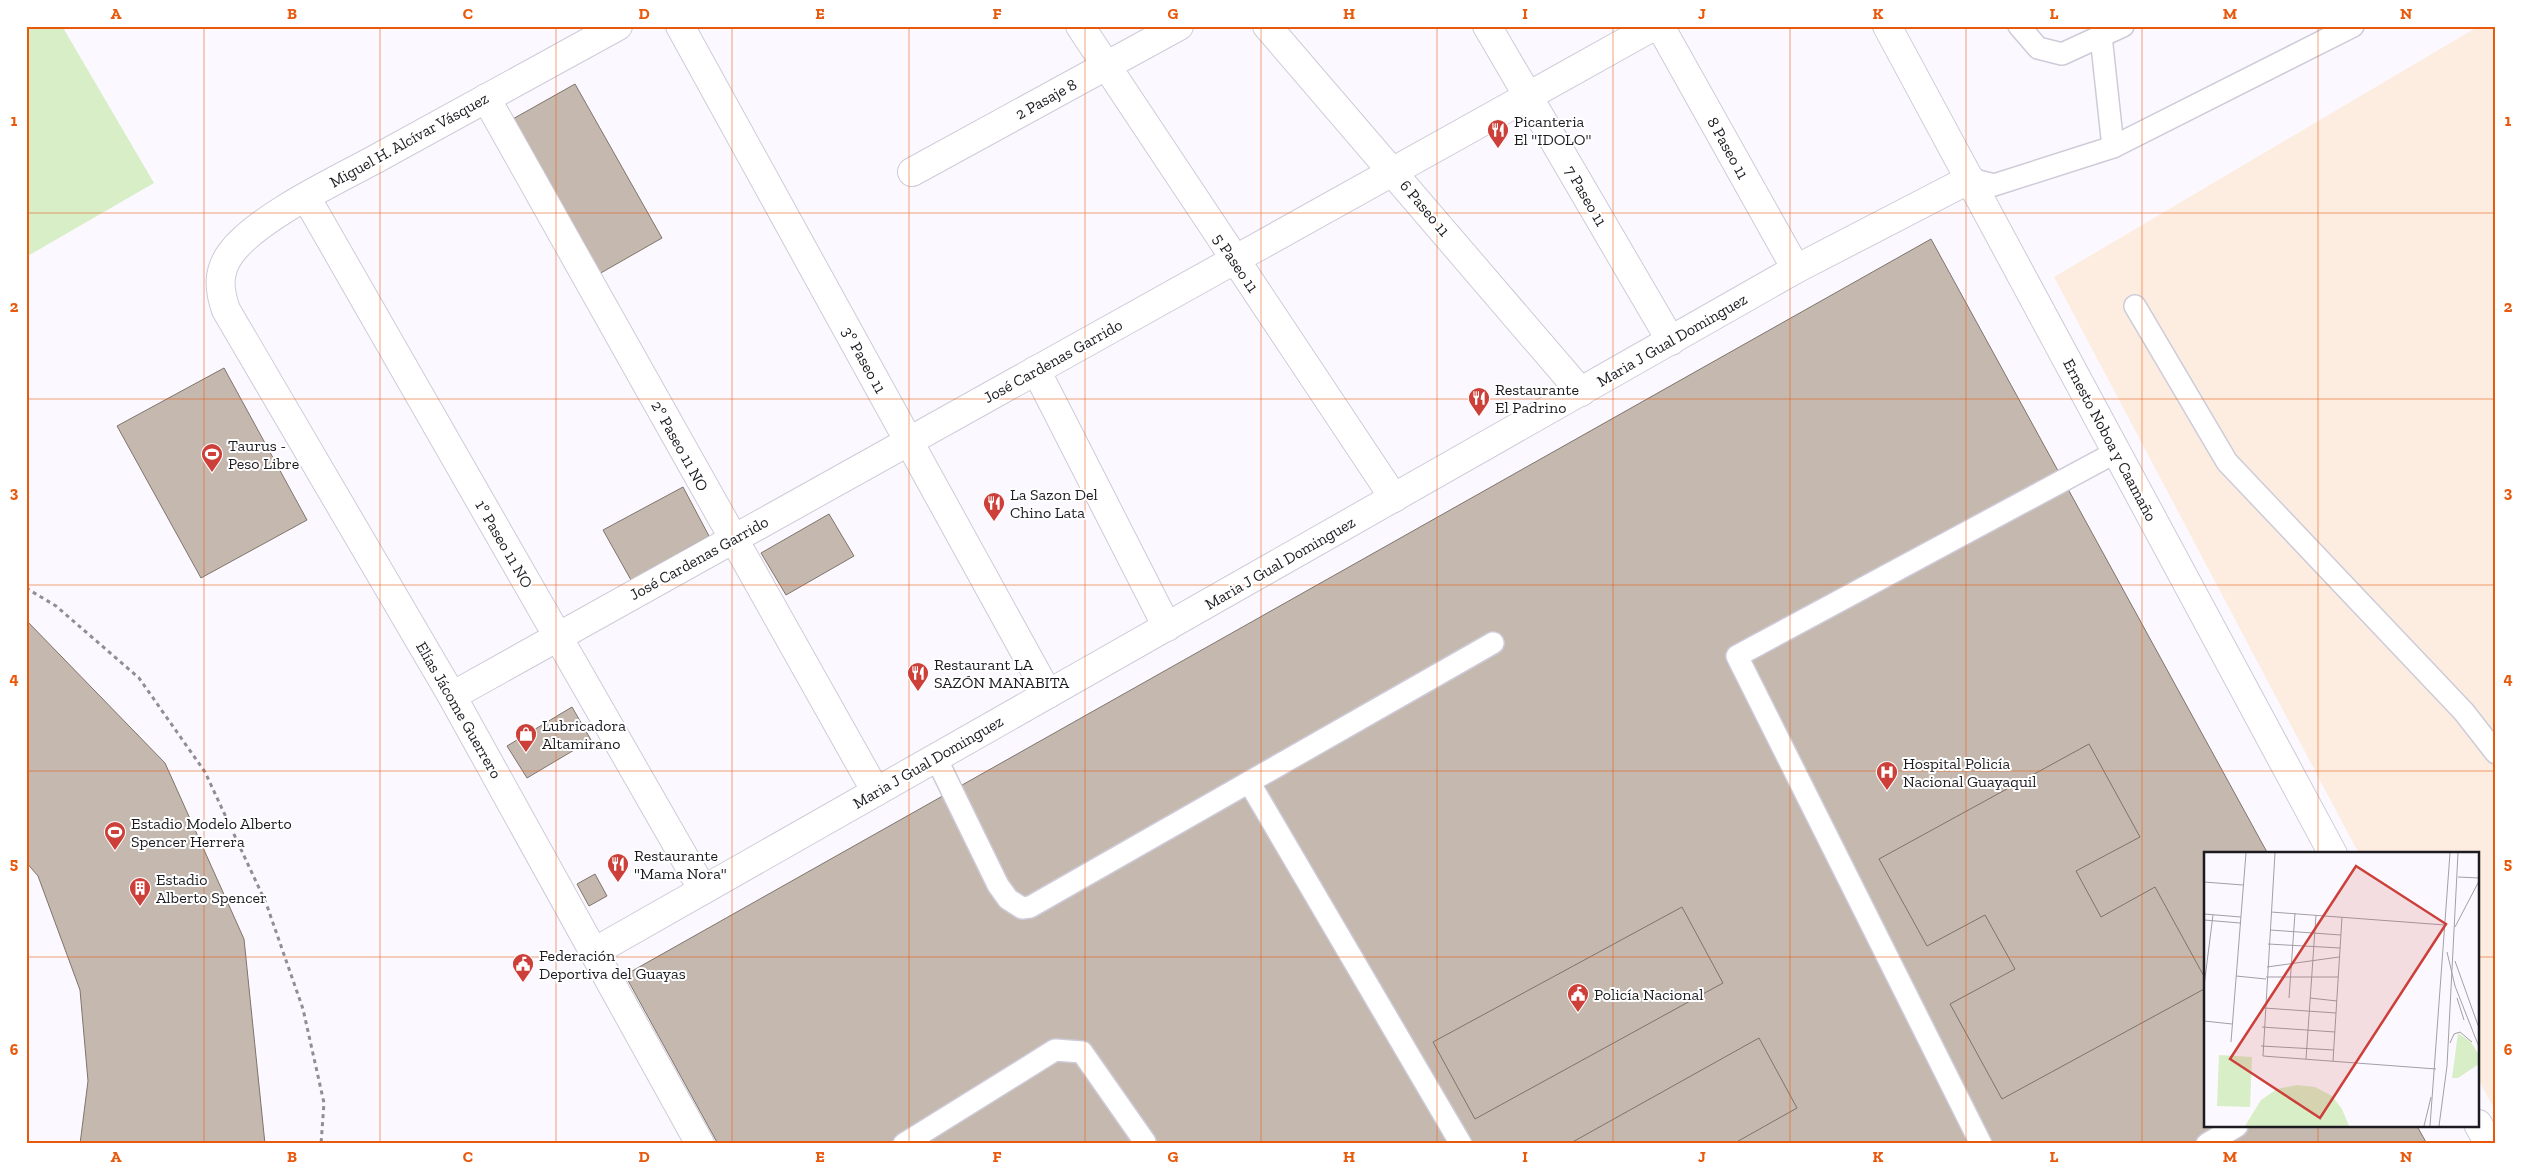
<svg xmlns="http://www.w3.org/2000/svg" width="2522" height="1170" font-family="'Zilla Slab',serif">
<rect width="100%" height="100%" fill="#fbf9ff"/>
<polygon fill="#fdede0" points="2479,26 2496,26 2496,1112 2478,1079 2478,854 2359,854 2054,277"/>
<polygon fill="#d8eec7" points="26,26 62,26 154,183 26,257"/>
<g fill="#c5b8af" stroke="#7f746b">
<polygon points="575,84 662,238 599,274 511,120"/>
<polygon points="1931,239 2268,854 2206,854 2206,1126 2417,1126 2427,1144 718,1144 625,975"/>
<polygon points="224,368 307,520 201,578 117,426"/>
<polygon points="683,487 709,536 631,580 603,530"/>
<polygon points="829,514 854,556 786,595 761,553"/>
<polygon points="26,620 165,763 244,939 265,1144 80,1144 88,1081 80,990 38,876 26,862"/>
<polygon points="572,707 591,740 527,778 507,746"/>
<polygon points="2089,744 2140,837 2076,871 2101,917 2155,887 2206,980 2206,988 2002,1099 1950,1004 2015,969 1985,915 1927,946 1879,859"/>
<polygon points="595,874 607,896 589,906 577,884"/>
<polygon points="1682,907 1723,983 1475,1119 1433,1042"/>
<polygon points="1759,1038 1797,1108 1733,1144 1569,1144"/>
</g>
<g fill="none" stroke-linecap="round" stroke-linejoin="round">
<g stroke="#cecbd9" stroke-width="24">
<g id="service">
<polyline points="2019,26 2038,48 2062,54 2123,26"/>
<polyline points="2101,36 2113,147"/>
<polyline points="1970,179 1994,185 2113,147 2353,26"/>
<polyline points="2135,306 2227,462 2464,712 2496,753"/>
<polyline points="936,758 998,885 1008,899 1022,908 1030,907 1493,643"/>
<polyline points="1249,782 1461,1144"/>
<polyline points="904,1144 1055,1050 1082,1052 1145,1142"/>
<polyline points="1981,1144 1737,656 2116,452"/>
<polyline points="2207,1144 2237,1126"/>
</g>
</g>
<g stroke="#cecbd9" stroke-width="30">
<g id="minor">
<path d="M618,26C536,71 454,116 372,161C333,182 257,218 231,253C217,272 219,290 226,310L452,696L700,1144"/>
<polyline points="680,26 1048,694"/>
<polyline points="1080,26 1394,498"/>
<polyline points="1267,26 1581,392"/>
<polyline points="1487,26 1671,341"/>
<polyline points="1660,26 1796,269"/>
<polyline points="1887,26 2333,854"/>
<polyline points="486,98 876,792"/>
<polyline points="912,172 1179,26"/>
<polyline points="306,197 703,890"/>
<polyline points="1036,370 1167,627"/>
<polyline points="452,696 1654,26"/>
<polyline points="594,952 1796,269 1970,179"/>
<polyline points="2478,1124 2489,1144"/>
</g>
</g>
<polyline stroke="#908e94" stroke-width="3" stroke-dasharray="4 4" stroke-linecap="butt" points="26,588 56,606 139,678 205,772 266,903 303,1009 324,1103 321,1144"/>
<use href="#service" stroke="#fff" stroke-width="21"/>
<use href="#minor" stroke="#fff" stroke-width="28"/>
</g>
<path fill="none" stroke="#e8590c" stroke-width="1" stroke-opacity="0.55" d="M204,26V1144M380,26V1144M556,26V1144M732,26V1144M909,26V1144M1085,26V1144M1261,26V1144M1437,26V1144M1613,26V1144M1790,26V1144M1966,26V1144M2142,26V1144M2318,26V854M26,213H2496M26,399H2496M26,585H2496M26,771H2496M26,957H2206M2478,957H2496M2318,1126V1144"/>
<defs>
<g id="restaurant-pin" transform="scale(1.125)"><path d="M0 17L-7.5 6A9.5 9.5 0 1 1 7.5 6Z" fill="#cd3f39" stroke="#fff"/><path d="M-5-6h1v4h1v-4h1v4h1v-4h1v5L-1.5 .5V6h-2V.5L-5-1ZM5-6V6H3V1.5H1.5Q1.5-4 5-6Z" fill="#fff"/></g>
<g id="stadium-pin" transform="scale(1.125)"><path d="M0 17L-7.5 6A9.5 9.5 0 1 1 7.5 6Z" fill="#cd3f39" stroke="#fff"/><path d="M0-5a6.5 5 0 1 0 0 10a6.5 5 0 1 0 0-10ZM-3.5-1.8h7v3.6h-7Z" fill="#fff"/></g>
<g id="shop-pin" transform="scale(1.125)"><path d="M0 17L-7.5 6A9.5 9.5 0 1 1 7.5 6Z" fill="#cd3f39" stroke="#fff"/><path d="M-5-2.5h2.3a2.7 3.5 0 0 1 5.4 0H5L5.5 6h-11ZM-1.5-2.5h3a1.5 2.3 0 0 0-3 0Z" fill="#fff"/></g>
<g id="hospital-pin" transform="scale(1.125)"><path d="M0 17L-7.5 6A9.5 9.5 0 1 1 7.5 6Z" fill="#cd3f39" stroke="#fff"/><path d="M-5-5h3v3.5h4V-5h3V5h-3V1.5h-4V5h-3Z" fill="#fff"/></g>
<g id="building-pin" transform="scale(1.125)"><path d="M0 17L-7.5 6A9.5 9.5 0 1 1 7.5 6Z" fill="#cd3f39" stroke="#fff"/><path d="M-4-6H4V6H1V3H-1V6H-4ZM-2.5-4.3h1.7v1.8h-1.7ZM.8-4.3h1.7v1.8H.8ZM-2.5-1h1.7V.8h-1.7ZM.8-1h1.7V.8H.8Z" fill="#fff"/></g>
<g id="civic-pin" transform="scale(1.125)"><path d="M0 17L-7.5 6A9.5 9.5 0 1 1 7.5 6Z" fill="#cd3f39" stroke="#fff"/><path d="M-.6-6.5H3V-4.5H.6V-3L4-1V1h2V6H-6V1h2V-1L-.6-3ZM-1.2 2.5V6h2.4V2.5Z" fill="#fff"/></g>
</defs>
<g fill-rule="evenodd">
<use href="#restaurant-pin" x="1498" y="130"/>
<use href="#restaurant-pin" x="1479" y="398"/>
<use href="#stadium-pin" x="212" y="454"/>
<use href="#restaurant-pin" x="994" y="503"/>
<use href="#restaurant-pin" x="918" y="673"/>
<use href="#shop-pin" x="526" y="734"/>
<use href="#hospital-pin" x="1887" y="772"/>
<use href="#stadium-pin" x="115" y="832"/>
<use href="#restaurant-pin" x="618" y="864"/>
<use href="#building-pin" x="140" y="888"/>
<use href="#civic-pin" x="523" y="964"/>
<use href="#civic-pin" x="1578" y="994"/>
</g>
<g text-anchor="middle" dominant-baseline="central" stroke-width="4" stroke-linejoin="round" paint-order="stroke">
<g font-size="16" fill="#1c1b20" stroke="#fff">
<text transform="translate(1046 99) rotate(-29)">2 Pasaje 8</text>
<text transform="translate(409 140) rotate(-29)">Miguel H. Alcívar Vásquez</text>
<text transform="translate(1728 148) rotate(61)">8 Paseo 11</text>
<text transform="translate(1586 196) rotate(60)">7 Paseo 11</text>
<text transform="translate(1425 208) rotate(50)">6 Paseo 11</text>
<text transform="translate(1236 263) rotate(56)">5 Paseo 11</text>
<text transform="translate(1672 340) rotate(-30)">Maria J Gual Dominguez</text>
<text transform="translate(864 360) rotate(61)">3º Paseo 11</text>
<text transform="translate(1053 361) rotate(-29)">José Cardenas Garrido</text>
<text transform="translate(2110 440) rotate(62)">Ernesto Noboa y Caamaño</text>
<text transform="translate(680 446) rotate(61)">2º Paseo 11 NO</text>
<text transform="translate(504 544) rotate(60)">1º Paseo 11 NO</text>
<text transform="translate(699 558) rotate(-29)">José Cardenas Garrido</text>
<text transform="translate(1280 563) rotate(-30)">Maria J Gual Dominguez</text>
<text transform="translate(459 710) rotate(60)">Elías Jácome Guerrero</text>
<text transform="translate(928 762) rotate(-30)">Maria J Gual Dominguez</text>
</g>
<g font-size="16" fill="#1c1b20" stroke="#fff" text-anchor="start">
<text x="1514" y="121">Picanteria<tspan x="1514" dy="18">El "IDOLO"</tspan></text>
<text x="1495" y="389">Restaurante<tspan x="1495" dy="18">El Padrino</tspan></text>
<text x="228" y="445">Taurus -<tspan x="228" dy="18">Peso Libre</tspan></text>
<text x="1010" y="494">La Sazon Del<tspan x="1010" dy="18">Chino Lata</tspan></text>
<text x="934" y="664">Restaurant LA<tspan x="934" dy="18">SAZÓN MANABITA</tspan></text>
<text x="542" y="725">Lubricadora<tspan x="542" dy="18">Altamirano</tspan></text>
<text x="1903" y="763">Hospital Policía<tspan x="1903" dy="18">Nacional Guayaquil</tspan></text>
<text x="131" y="823">Estadio Modelo Alberto<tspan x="131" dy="18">Spencer Herrera</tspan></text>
<text x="634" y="855">Restaurante<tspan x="634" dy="18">"Mama Nora"</tspan></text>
<text x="156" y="879">Estadio<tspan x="156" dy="18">Alberto Spencer</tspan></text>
<text x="539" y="955">Federación<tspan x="539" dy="18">Deportiva del Guayas</tspan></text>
<text x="1594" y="994">Policía Nacional</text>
</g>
</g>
<g transform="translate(2204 852)">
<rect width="275" height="275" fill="#fbf9ff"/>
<path d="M254,181L267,190L275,203V212L254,226H248ZM15,203L48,205L46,255L13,254ZM93,233L111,235L128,244L138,257L145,274H41L57,248L73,237Z" fill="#d8eec7"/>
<path fill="none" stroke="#a2a0a6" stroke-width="1" d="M71,1L59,204L232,217M254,25L275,26M0,30L39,33M67,60L241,73M0,62L37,65M0,68L36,71M251,75L275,29M66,78L137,83M64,92L136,96M243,100L251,134L275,195M251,109L275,176M63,115L135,105M32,124L62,127M62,125H134M0,134L9,63M85,146L91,61M106,146L133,149M253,146L260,168M60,156L132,161M0,169L28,172M58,175L131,180M27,190L42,1M246,191L250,182L256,180L268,190M57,194L130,198M102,207L112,63M129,209L138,65M220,274L227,245M226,274L246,1M235,274L243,214L254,1"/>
<path fill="#cd3f39" fill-opacity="0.15" stroke="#cd3f39" stroke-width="2.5" d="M152,14L242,72L116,266L26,207Z"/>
<rect width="275" height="275" fill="none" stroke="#1c1b20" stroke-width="2.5"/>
</g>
<rect width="2522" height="1170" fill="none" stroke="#ffffff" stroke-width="55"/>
<rect x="28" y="28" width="2466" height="1114" fill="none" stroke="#e8590c" stroke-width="2"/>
<g font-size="16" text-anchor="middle" font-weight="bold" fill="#e8590c">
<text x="116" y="19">A</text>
<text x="292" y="19">B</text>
<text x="468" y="19">C</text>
<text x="644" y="19">D</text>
<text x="820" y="19">E</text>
<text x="997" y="19">F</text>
<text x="1173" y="19">G</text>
<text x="1349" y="19">H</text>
<text x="1525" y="19">I</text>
<text x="1702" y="19">J</text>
<text x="1878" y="19">K</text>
<text x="2054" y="19">L</text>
<text x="2230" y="19">M</text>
<text x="2406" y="19">N</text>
<text x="14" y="126">1</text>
<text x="2508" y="126">1</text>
<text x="14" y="312">2</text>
<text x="2508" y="312">2</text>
<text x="14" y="498">3</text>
<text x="2508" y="498">3</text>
<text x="14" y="684">4</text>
<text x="2508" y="684">4</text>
<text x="14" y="869">5</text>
<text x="2508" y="869">5</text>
<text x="14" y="1055">6</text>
<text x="2508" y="1055">6</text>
<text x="116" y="1162">A</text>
<text x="292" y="1162">B</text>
<text x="468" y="1162">C</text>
<text x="644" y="1162">D</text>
<text x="820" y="1162">E</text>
<text x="997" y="1162">F</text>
<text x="1173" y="1162">G</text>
<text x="1349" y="1162">H</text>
<text x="1525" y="1162">I</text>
<text x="1702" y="1162">J</text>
<text x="1878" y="1162">K</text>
<text x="2054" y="1162">L</text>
<text x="2230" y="1162">M</text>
<text x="2406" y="1162">N</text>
</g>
</svg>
